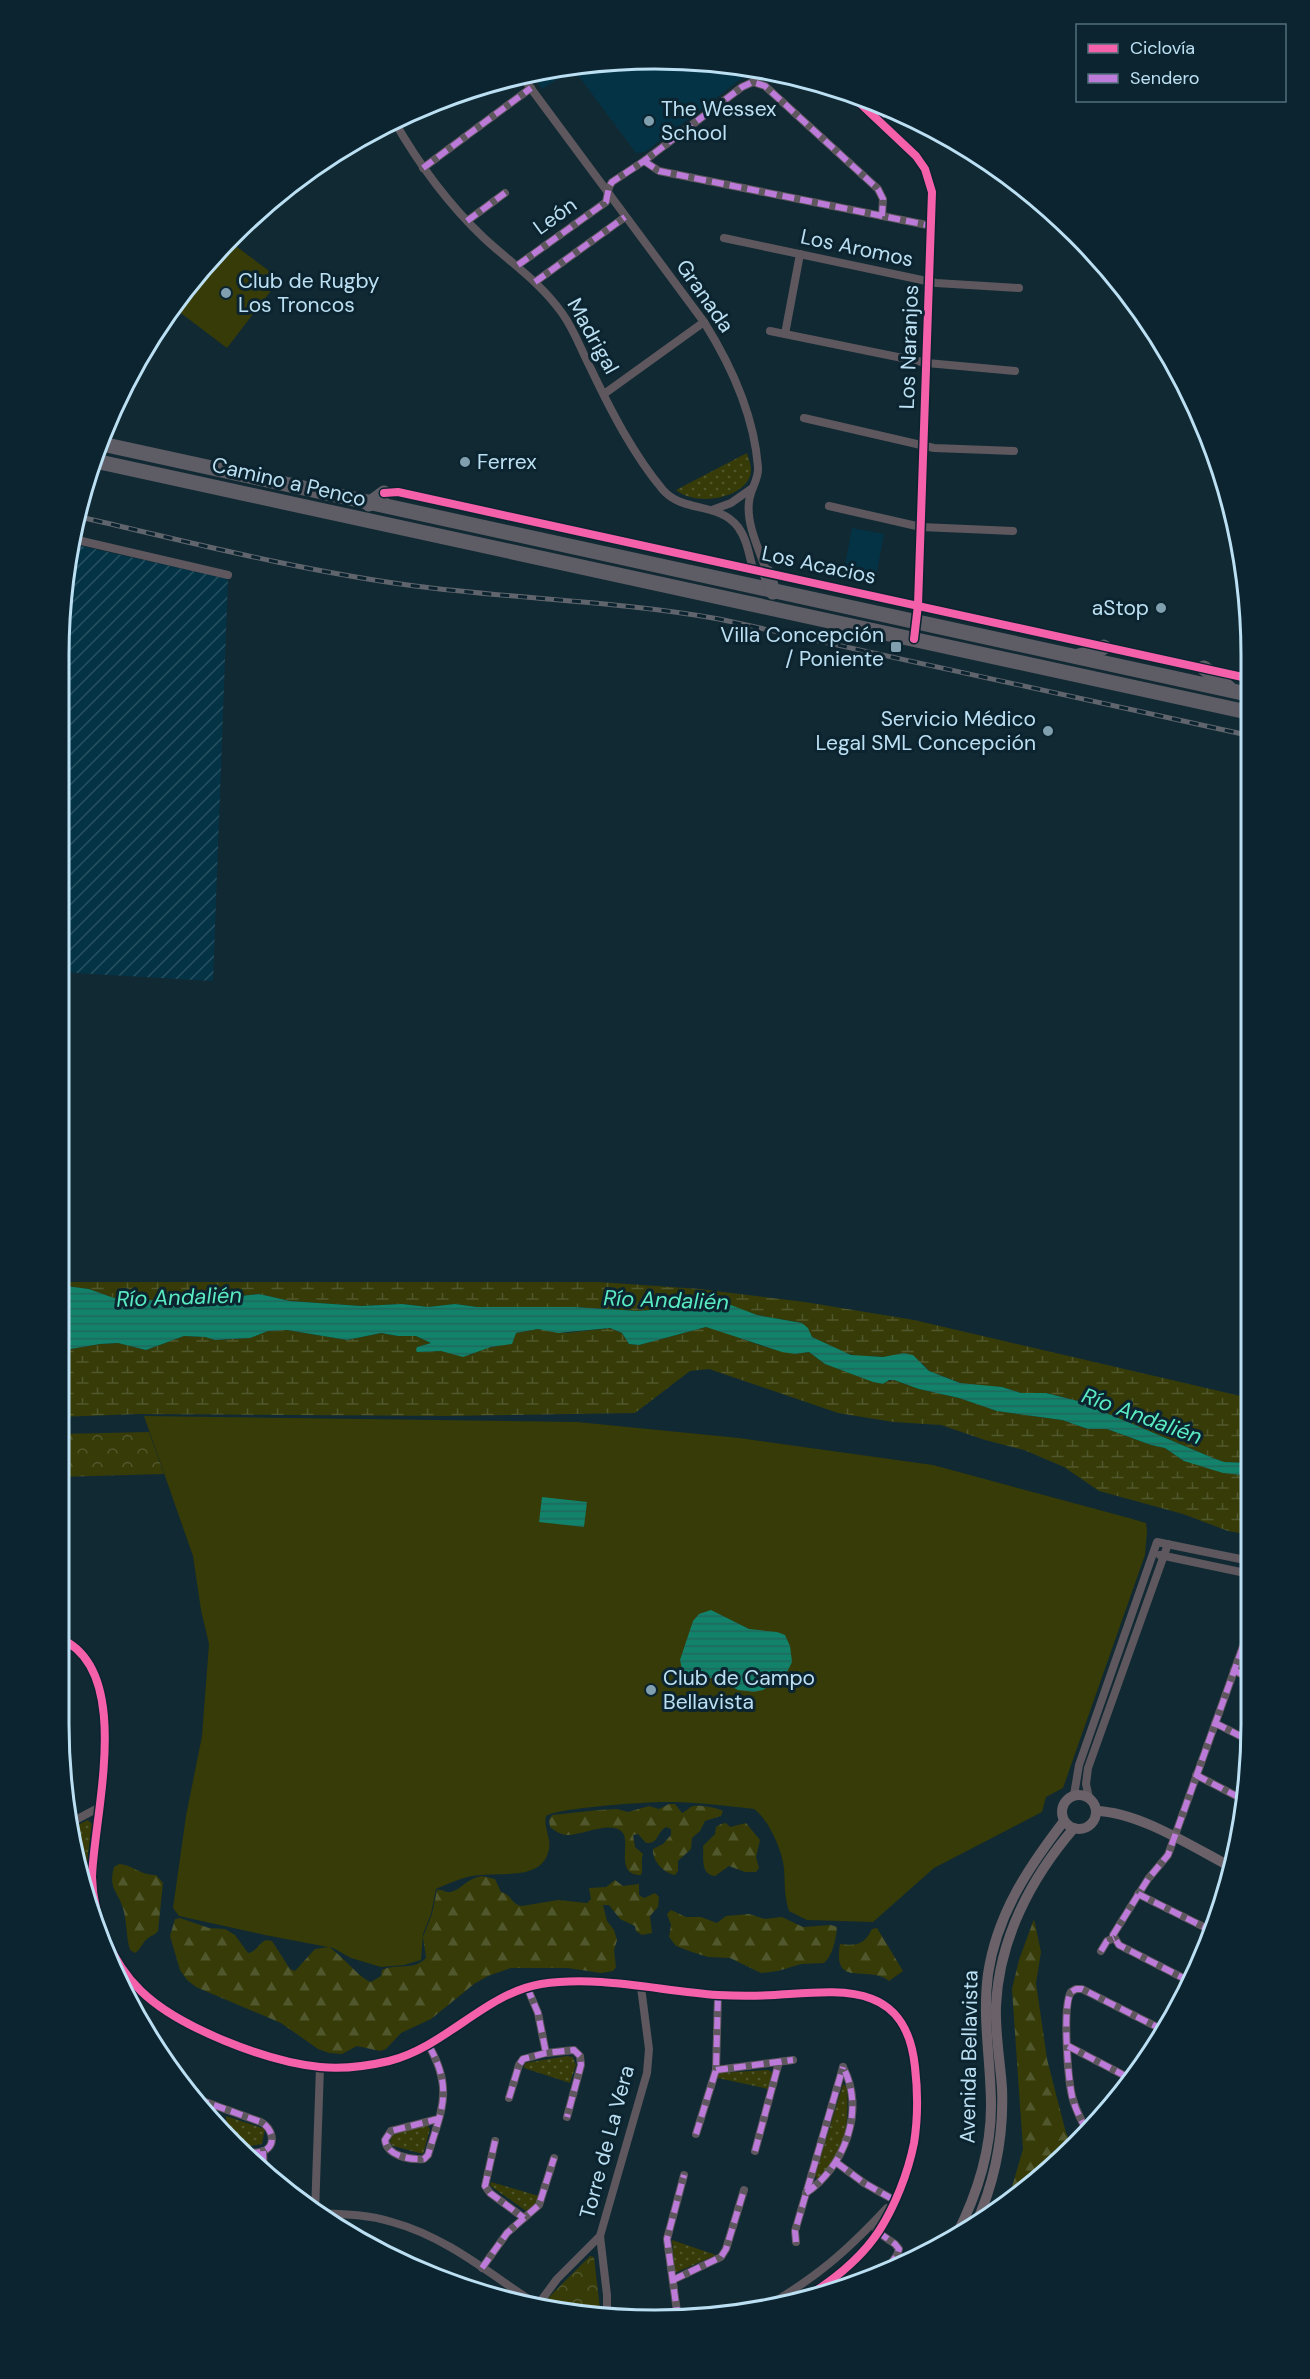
<svg xmlns="http://www.w3.org/2000/svg" width="1310" height="2379" font-family="'DM Sans',sans-serif">
<defs>
<pattern id="industrial-furrows" width="10" height="10" patternUnits="userSpaceOnUse" patternTransform="scale(1.5)"><rect width="10" height="10" fill="#043346"/><path d="M-1 1l2-2M0 10L10 0M9 11l2-2" fill="none" stroke="#275061"/></pattern>
<pattern id="grass-dots" width="8" height="8" patternUnits="userSpaceOnUse" patternTransform="scale(1.5)"><rect width="8" height="8" fill="#363b07"/><path d="M2 2h.1M6 6h.1" fill="none" stroke="#51572c" stroke-width="1.8" stroke-linecap="round"/></pattern>
<pattern id="forest-firs" width="22" height="20" patternUnits="userSpaceOnUse" patternTransform="scale(1.5)"><rect width="22" height="20" fill="#363b07"/><path d="M5 1l3.5 6h-7zM16 11l3.5 6h-7z" fill="#51572c"/></pattern>
<pattern id="wetland-marsh" width="20" height="14" patternUnits="userSpaceOnUse" patternTransform="scale(1.5)"><rect width="20" height="14" fill="#363b07"/><path d="M1 5h8M5 5V1M11 12h8M15 12V8" fill="none" stroke="#51572c"/></pattern>
<pattern id="park-crowns" width="20" height="18" patternUnits="userSpaceOnUse" patternTransform="scale(1.5)"><rect width="20" height="18" fill="#363b07"/><path d="M2 6a3 3 0 1 1 6 0M12 15a3 3 0 1 1 6 0" fill="none" stroke="#51572c"/></pattern>
<pattern id="water-rules" width="6" height="5" patternUnits="userSpaceOnUse" patternTransform="scale(1.5)"><rect width="6" height="5" fill="#12826a"/><path d="M0 2.5h6" fill="none" stroke="#21695d"/></pattern>
</defs>
<rect width="100%" height="100%" fill="#112933"/>
<g fill="#043346">
<polygon points="616,60 733,64 754,69 645,152 636,153 578,75 564,75 542,89 532,74"/>
<polygon points="852,528 884,534 875,582 843,576"/>
</g>
<polygon fill="url(#industrial-furrows)" points="72,544 228,579 213,981 59,972 60,616"/>
<g fill="url(#grass-dots)">
<path d="M747,453C749,460 753,469 750,476C741,500 695,506 676,490Z"/>
<polygon points="88,1820 92,1824 87,1863 84,1865 75,1860 69,1829"/>
<polygon points="567,2056 573,2057 576,2065 570,2083 524,2068 525,2063"/>
<polygon points="768,2070 772,2072 768,2089 718,2078 719,2073"/>
<path d="M843,2084L847,2087C849,2128 846,2148 818,2180L815,2176Z"/>
<polygon points="226,2116 265,2129 262,2144 239,2148 228,2136"/>
<polygon points="427,2125 430,2129 423,2154 393,2146 390,2143 392,2135"/>
<polygon points="491,2182 539,2196 535,2204 526,2211 492,2187 490,2185"/>
<polygon points="672,2240 716,2255 675,2273"/>
</g>
<g fill="url(#forest-firs)">
<path d="M669,1804H675L682,1813C687,1811 690,1806 694,1806C701,1805 718,1808 723,1811L721,1816L705,1821L700,1831L692,1838L691,1849L678,1861V1871L675,1875C663,1873 652,1860 653,1849L663,1844L671,1835V1829L666,1827C656,1833 659,1844 646,1843L638,1834L633,1835L635,1847L643,1854C640,1862 644,1868 641,1875C613,1875 633,1840 621,1831C608,1821 581,1836 566,1835C560,1834 555,1831 550,1827L549,1820L552,1815L599,1810L617,1809L628,1812L649,1806L659,1809Z"/>
<path d="M726,1823L730,1827L746,1823L760,1840L756,1857L759,1868L756,1872H745L729,1866L715,1876C700,1874 704,1858 703,1846L715,1834L716,1827L721,1824Z"/>
<path d="M119,1864C134,1865 139,1875 156,1875L163,1883L158,1931C154,1936 151,1935 147,1939C142,1943 141,1949 135,1953L130,1950C126,1937 127,1922 123,1908C118,1891 108,1889 114,1867Z"/>
<path d="M482,1876L495,1879L501,1892C511,1894 512,1905 522,1906L558,1900L587,1903L591,1899L589,1888L606,1887L615,1880L623,1886L639,1884V1895L644,1898L655,1893L659,1897L658,1907L650,1916L652,1933L642,1935L636,1931L635,1926L620,1919L609,1905H603L607,1921L614,1930L617,1940L614,1950L616,1967L613,1971L601,1973L568,1968H511L488,1976L474,1984L431,2019L401,2033L386,2049L380,2051L357,2046L342,2054L329,2053L318,2049L281,2023L196,1987L187,1980L180,1970L170,1936L175,1919L180,1918L209,1928L225,1929L235,1935L248,1953C256,1952 259,1943 266,1940L272,1941L290,1969L295,1971L315,1949L329,1947C343,1956 358,1977 371,1982L381,1976L382,1970C396,1963 414,1971 426,1958L423,1937L432,1914L437,1890C442,1889 446,1893 451,1892C462,1889 466,1879 482,1876Z"/>
<path d="M671,1910L686,1917H701L717,1923L726,1916L749,1914L765,1919L782,1917L803,1927L831,1925L837,1927C836,1939 833,1955 824,1963L801,1964L778,1971L761,1973L730,1958L708,1957L692,1952L676,1946L669,1937L671,1925L667,1914Z"/>
<polygon points="1034,1919 1041,1952 1036,1983 1047,2059 1066,2133 1073,2146 1049,2172 1007,2204 1023,2149 1012,1989 1019,1960"/>
<path d="M877,1928L903,1971L889,1981C869,1964 832,1990 840,1944C857,1946 864,1945 872,1929Z"/>
</g>
<g fill="url(#wetland-marsh)">
<polygon points="59,1282 599,1282 700,1289 805,1302 914,1320 1249,1398 1249,1463 1224,1462 1213,1458 1078,1401 1046,1393 1021,1393 1002,1387 966,1385 929,1371 922,1363 890,1357 857,1356 842,1352 812,1337 802,1323 757,1315 716,1301 703,1300 679,1308 638,1311 574,1307 477,1307 456,1304 428,1307 403,1304 361,1306 290,1301 259,1294 189,1302 114,1298 89,1289 59,1285"/>
<path d="M706,1327C734,1333 782,1359 809,1352L825,1364L877,1383L894,1380L919,1389L959,1398L997,1411L1062,1420L1088,1429H1107L1151,1445L1165,1448L1184,1461L1249,1476L1250,1535L1228,1531L1183,1514L1099,1491L1064,1467L1024,1450L985,1440L941,1425L893,1422L838,1413L709,1369L690,1371L635,1413L448,1416L138,1414L59,1417V1351L100,1344L119,1343L146,1350L184,1336L205,1337L215,1340L249,1338L268,1331L287,1330L347,1340L381,1333L398,1336H416L431,1343L417,1347L418,1352L441,1351L470,1355L482,1349L498,1346L516,1333L538,1329L566,1333L610,1328L622,1333L629,1344L639,1345Z"/>
</g>
<g fill="url(#park-crowns)">
<polygon points="149,1432 164,1474 59,1477 59,1434"/>
<path d="M590,2256L594,2257L601,2317C584,2314 560,2314 547,2303L548,2298Z"/>
</g>
<g fill="#363b07">
<polygon points="229,241 280,279 227,348 174,308 206,262"/>
<path d="M144,1416L577,1422L739,1438L933,1465L1129,1518L1146,1523L1147,1532L1145,1555L1063,1788L1046,1797L1042,1812L934,1868L873,1922L807,1920L789,1911C784,1896 785,1884 784,1868C782,1850 769,1820 754,1809C727,1806 698,1802 670,1802C652,1801 556,1808 546,1816C543,1829 553,1839 548,1853C539,1882 496,1871 472,1876C461,1878 447,1884 436,1889L431,1914L423,1934L421,1960L404,1965L381,1967L351,1958L333,1948L265,1935L179,1916L173,1908L186,1816L202,1736L209,1644L201,1610L193,1556Z"/>
</g>
<g fill="url(#water-rules)">
<polygon points="59,1285 89,1289 114,1298 189,1302 259,1294 290,1301 361,1306 402,1304 428,1307 455,1304 477,1307 574,1307 638,1311 686,1307 703,1300 711,1300 723,1302 757,1315 802,1323 808,1328 812,1337 851,1355 883,1357 904,1353 913,1355 929,1371 960,1383 1002,1387 1021,1393 1046,1393 1078,1401 1213,1458 1224,1462 1249,1463 1249,1476 1223,1473 1184,1461 1165,1448 1151,1445 1107,1429 1088,1429 1062,1420 997,1411 959,1398 919,1389 894,1380 889,1380 883,1384 873,1382 825,1364 809,1352 795,1354 782,1352 706,1327 639,1345 629,1344 622,1333 610,1328 558,1333 538,1329 516,1333 512,1344 491,1347 463,1357 441,1351 417,1352 416,1350 417,1347 431,1343 416,1336 398,1336 381,1333 347,1340 287,1330 268,1331 250,1338 215,1340 205,1337 184,1336 146,1350 118,1343 100,1344 59,1351"/>
<polygon points="542,1497 587,1502 584,1527 539,1522"/>
<polygon points="711,1610 749,1629 777,1632 785,1635 790,1646 792,1662 787,1672 763,1690 754,1692 738,1690 715,1678 693,1678 687,1675 682,1669 680,1660 693,1621 699,1614"/>
</g>
<g fill="none" stroke-linecap="round" stroke-linejoin="round">
<g stroke="#5e585e" stroke-width="8">
<path d="M521,75L704,322C731,365 754,416 758,467C759,480 750,489 749,502C746,525 760,551 767,573"/>
<polyline points="846,90 916,156 925,169 932,192 918,605 914,639"/>
<path d="M393,119C418,163 447,203 484,238C511,263 540,282 562,313C575,331 581,350 591,369C611,411 633,454 663,490C683,513 719,502 738,527C747,539 749,555 753,569"/>
<polyline points="877,119 888,109"/>
<polyline points="644,161 659,171 932,226"/>
<polyline points="423,168 531,88"/>
<polyline points="467,221 505,193"/>
<polyline points="724,238 936,283 1019,288"/>
<polyline points="518,265 606,202 609,187 612,182 644,161 742,87 753,82 765,86 878,189 883,199 882,216"/>
<polyline points="535,282 625,217"/>
<polyline points="770,331 927,363 1015,371"/>
<polyline points="785,334 800,254"/>
<polyline points="604,394 704,322"/>
<polyline points="804,418 934,448 1014,451"/>
<polyline points="384,493 398,492 1247,678"/>
<polyline points="829,506 921,527 1013,531"/>
<polyline points="712,510 731,503 751,489"/>
<polyline points="73,539 228,575"/>
<polyline points="1160,1555 1250,1574"/>
<path d="M59,1638C135,1669 94,1814 92,1877C93,1917 112,1963 141,1991C179,2028 268,2062 320,2067C342,2069 368,2066 389,2061C447,2046 484,1994 541,1984C600,1975 660,1991 718,1995C737,1996 756,1996 775,1995C841,1991 906,1980 915,2067C918,2093 918,2118 914,2143C908,2173 895,2206 879,2231C860,2260 827,2285 798,2302"/>
<polyline points="1234,1670 1250,1679"/>
<polyline points="1215,1723 1250,1741"/>
<polyline points="1196,1775 1244,1800"/>
<polyline points="1074,1795 1079,1765 1157,1542 1250,1561"/>
<polyline points="1089,1798 1086,1784 1088,1768 1168,1544"/>
<polyline points="68,1824 98,1808"/>
<polyline points="77,1868 92,1877"/>
<polyline points="1138,1894 1210,1930"/>
<polyline points="1101,1951 1107,1941 1114,1938"/>
<polyline points="1189,1981 1119,1945 1113,1935 1148,1879 1168,1855 1247,1635"/>
<polyline points="527,1987 538,2013 546,2053"/>
<path d="M429,2046C454,2090 441,2111 428,2155L424,2159C410,2160 387,2156 385,2140L391,2131L438,2119"/>
<polyline points="1068,2046 1133,2080"/>
<polyline points="716,2070 793,2060"/>
<polyline points="509,2098 519,2065 523,2059 546,2053 574,2050 580,2056 581,2065 567,2117"/>
<path d="M197,2099L261,2122C271,2127 278,2144 264,2151C259,2153 250,2153 244,2153"/>
<path d="M1087,2131C1081,2120 1075,2109 1072,2096C1068,2078 1062,2006 1071,1992L1076,1989H1082L1165,2031"/>
<polyline points="696,2134 716,2070 718,1995"/>
<polyline points="495,2141 485,2186 490,2193 524,2218"/>
<polyline points="263,2151 264,2175"/>
<polyline points="755,2151 779,2062"/>
<polyline points="837,2163 864,2183 894,2200"/>
<path d="M806,2193C844,2167 866,2111 843,2067"/>
<path d="M314,2213C340,2214 367,2214 392,2222C447,2237 491,2275 539,2306"/>
<polyline points="315,2213 320,2067"/>
<polyline points="876,2231 895,2244 899,2249 897,2255 882,2276"/>
<polyline points="796,2242 795,2231 843,2067"/>
<polyline points="910,2261 915,2254"/>
<polyline points="482,2268 507,2233 539,2205 554,2158"/>
<polyline points="673,2280 721,2257 726,2249 744,2190"/>
<polyline points="833,2292 838,2274"/>
<polyline points="537,2306 557,2279 600,2236"/>
<path d="M764,2308C817,2277 846,2252 887,2208"/>
<polyline points="607,2318 607,2295 600,2236 647,2073 649,2049 641,1987"/>
<polyline points="678,2319 667,2239 684,2175"/>
</g>
<g stroke="#6a6169" stroke-width="10">
<circle cx="1079" cy="1812" r="17"/>
<path d="M1096,1811C1140,1812 1194,1848 1233,1868"/>
<path d="M975,2226C995,2182 1004,2136 1002,2088C1000,2060 995,2033 996,2006C999,1939 1031,1878 1074,1828"/>
<path d="M956,2236C977,2195 991,2153 991,2106C991,2061 982,2019 988,1974C997,1914 1028,1868 1064,1821"/>
</g>
<g stroke="#5e5c65" stroke-width="15">
<polyline points="102,444 1247,694"/>
<polyline points="95,461 1247,712"/>
<polyline points="369,504 384,493"/>
<polyline points="767,573 773,592"/>
<polyline points="1078,656 1092,653 1104,647"/>
<polyline points="1204,668 1229,688"/>
</g>
<g stroke="#60656d" stroke-width="5">
<path id="rail" d="M76,516C189,542 301,571 415,586C516,599 618,601 719,619L1247,735"/>
</g>
<use href="#rail" stroke="#0c242f" stroke-width="3" stroke-dasharray="9" stroke-linecap="butt"/>
<g stroke="#bd7bd9" stroke-width="6" stroke-dasharray="12 6" stroke-linecap="butt">
<polyline points="877,119 888,109"/>
<polyline points="644,161 659,171 932,226"/>
<polyline points="423,168 531,88"/>
<polyline points="467,221 505,193"/>
<polyline points="518,265 606,202 609,187 612,182 644,161 742,87 753,82 765,86 878,189 883,199 882,216"/>
<polyline points="535,282 625,217"/>
<polyline points="1234,1670 1250,1679"/>
<polyline points="1215,1723 1250,1741"/>
<polyline points="1196,1775 1244,1800"/>
<polyline points="1138,1894 1210,1930"/>
<polyline points="1101,1951 1107,1941 1114,1938"/>
<polyline points="1189,1981 1119,1945 1113,1935 1148,1879 1168,1855 1247,1635"/>
<polyline points="527,1987 538,2013 546,2053"/>
<path d="M429,2046C454,2090 441,2111 428,2155L424,2159C410,2160 387,2156 385,2140L391,2131L438,2119"/>
<polyline points="1068,2046 1133,2080"/>
<polyline points="716,2070 793,2060"/>
<polyline points="509,2098 519,2065 523,2059 546,2053 574,2050 580,2056 581,2065 567,2117"/>
<path d="M197,2099L261,2122C271,2127 278,2144 264,2151C259,2153 250,2153 244,2153"/>
<path d="M1087,2131C1081,2120 1075,2109 1072,2096C1068,2078 1062,2006 1071,1992L1076,1989H1082L1165,2031"/>
<polyline points="696,2134 716,2070 718,1995"/>
<polyline points="495,2141 485,2186 490,2193 524,2218"/>
<polyline points="263,2151 264,2175"/>
<polyline points="755,2151 779,2062"/>
<polyline points="837,2163 864,2183 894,2200"/>
<path d="M806,2193C844,2167 866,2111 843,2067"/>
<polyline points="878,2232 895,2244 899,2249 897,2255 882,2276"/>
<polyline points="796,2242 795,2231 843,2067"/>
<polyline points="910,2261 915,2254"/>
<polyline points="482,2268 507,2233 539,2205 554,2158"/>
<polyline points="673,2280 721,2257 726,2249 744,2190"/>
<polyline points="678,2319 667,2239 684,2175"/>
</g>
<g stroke="#0c242f" stroke-width="11">
<g id="cycleway">
<polyline points="846,90 916,156 925,169 932,192 918,605 914,639"/>
<polyline points="384,493 398,492 1247,678"/>
<path d="M59,1638C135,1669 94,1814 92,1877C93,1917 112,1963 141,1991C179,2028 268,2062 320,2067C342,2069 368,2066 389,2061C447,2046 484,1994 541,1984C600,1975 660,1991 718,1995C737,1996 756,1996 775,1995C841,1991 906,1980 915,2067C918,2093 918,2118 914,2143C908,2173 895,2206 879,2231C860,2260 827,2285 798,2302"/>
</g>
</g>
<use href="#cycleway" stroke="#f560ab" stroke-width="8"/>
</g>
<g fill="#80a0b0" stroke="#0c242f" stroke-width="2">
<circle cx="649" cy="121" r="6"/>
<circle cx="226" cy="293" r="6"/>
<circle cx="465" cy="462" r="6"/>
<circle cx="1161" cy="608" r="6"/>
<rect x="890" y="641" width="12" height="12" rx="3"/>
<circle cx="1048" cy="731" r="6"/>
<circle cx="651" cy="1690" r="6"/>
</g>
<g text-anchor="middle" dominant-baseline="central" stroke-width="6" stroke-linejoin="round" paint-order="stroke">
<g font-size="21" fill="#bce0f3" stroke="#0c242f" text-anchor="start">
<text x="661" y="109">The Wessex<tspan x="661" dy="24">School</tspan></text>
<text x="238" y="281">Club de Rugby<tspan x="238" dy="24">Los Troncos</tspan></text>
<text x="477" y="462">Ferrex</text>
<text x="1149" y="608" text-anchor="end">aStop</text>
<text x="884" y="635" text-anchor="end">Villa Concepción<tspan x="884" dy="24">/ Poniente</tspan></text>
<text x="1036" y="719" text-anchor="end">Servicio Médico<tspan x="1036" dy="24">Legal SML Concepción</tspan></text>
<text x="663" y="1678">Club de Campo<tspan x="663" dy="24">Bellavista</tspan></text>
</g>
<g font-size="21" fill="#bce0f3" stroke="#0c242f">
<text transform="translate(555 216) rotate(-36)">León</text>
<text transform="translate(857 248) rotate(12)">Los Aromos</text>
<text transform="translate(705 296) rotate(55)">Granada</text>
<text transform="translate(593 336) rotate(61)">Madrigal</text>
<text transform="translate(909 347) rotate(-88)">Los Naranjos</text>
<text transform="translate(289 482) rotate(13)">Camino a Penco</text>
<text transform="translate(819 565) rotate(12)">Los Acacios</text>
<text transform="translate(969 2057) rotate(-89)">Avenida Bellavista</text>
<text transform="translate(607 2142) rotate(-75)">Torre de La Vera</text>
</g>
<g font-size="22" font-style="italic" fill="#5aebc3" stroke="#0c242f">
<text transform="translate(179 1297) rotate(-2)">Río Andalién</text>
<text transform="translate(666 1300) rotate(2)">Río Andalién</text>
<text transform="translate(1142 1416) rotate(20)">Río Andalién</text>
</g>
</g>
<path d="M0 0H1310V2379H0ZM655 69H655A586 586 0 0 1 1241 655V1724A586 586 0 0 1 655 2310H655A586 586 0 0 1 69 1724V655A586 586 0 0 1 655 69Z" fill="#0c242f" fill-rule="evenodd"/>
<path fill="none" stroke="#bce0f3" stroke-width="3" d="M655 69H655A586 586 0 0 1 1241 655V1724A586 586 0 0 1 655 2310H655A586 586 0 0 1 69 1724V655A586 586 0 0 1 655 69Z"/>
<rect x="1076" y="24" width="210" height="78" fill="#0c242f" stroke="#526f7d" stroke-width="1.5"/>
<rect x="1088" y="44" width="30" height="9" fill="#f560ab" stroke="#526f7d" stroke-width="1.5"/>
<text x="1130" y="54" font-size="18" fill="#bce0f3">Ciclovía</text>
<rect x="1088" y="74" width="30" height="9" fill="#bd7bd9" stroke="#526f7d" stroke-width="1.5"/>
<text x="1130" y="84" font-size="18" fill="#bce0f3">Sendero</text>
</svg>
